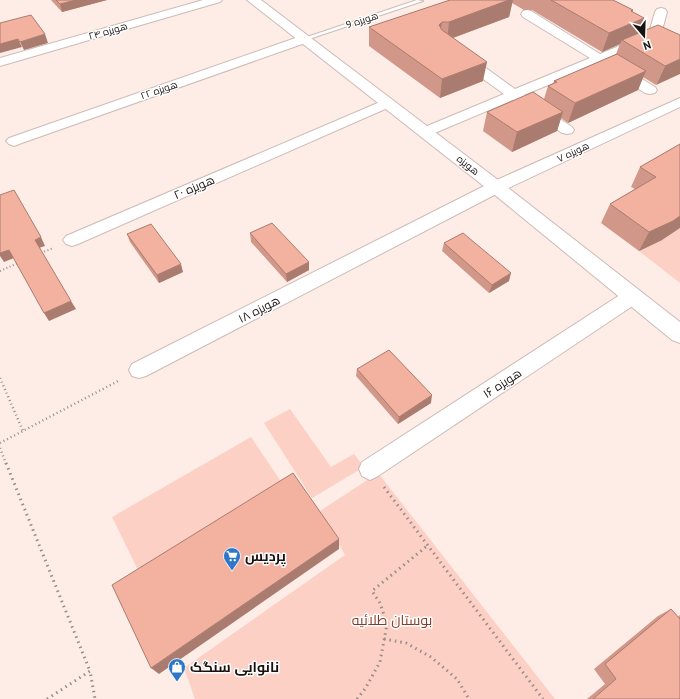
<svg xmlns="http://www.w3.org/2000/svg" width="680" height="699" font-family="'PT Sans',Cairo,sans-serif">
<rect width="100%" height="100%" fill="#feece7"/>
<g fill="#fcd0c4">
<polygon points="680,228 680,283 639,251"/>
<polygon points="290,409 331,467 354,454 364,467 312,498 264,423"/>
<polygon points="251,437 282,483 139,572 112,517"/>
<polygon points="378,473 555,699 195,699 184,668 345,555 320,511"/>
</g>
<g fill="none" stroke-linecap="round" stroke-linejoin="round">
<g stroke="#ccbbb6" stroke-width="2">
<polygon id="service" points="417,0 423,1 306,40 301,39"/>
</g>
<g stroke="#ccbbb6" stroke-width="2">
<g id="minor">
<polygon points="203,0 222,0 220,2 0,66 0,58"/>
<polygon points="661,8 665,9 667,12 661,34 680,39 680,47 650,39 648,36 655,12 657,9"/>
<polygon points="527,10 531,11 600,54 638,38 646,38 648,41 646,44 610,59 655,87 657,90 655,93 650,94 645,93 599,64 524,95 572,127 574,130 572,133 567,134 562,133 513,100 430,135 425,136 420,135 418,132 420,129 504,94 458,61 456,58 458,55 468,55 515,89 590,58 523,17 521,14 523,11"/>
<polygon points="304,35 308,36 310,39 308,42 19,144 14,146 9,144 6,141 9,138"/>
<polygon points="680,98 680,107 502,191 146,376 139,378 132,376 129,370 132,364 490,183"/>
<polygon points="387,99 392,100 394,103 392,106 78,244 72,246 66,244 63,240 66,236"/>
<polygon points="633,289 640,291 642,296 640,301 378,476 370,480 362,476 359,469 362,462 626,291"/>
</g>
</g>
<g stroke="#ccbbb6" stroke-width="2">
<polygon id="tertiary" points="247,0 261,0 502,183 680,322 680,343 672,340 490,191"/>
</g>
<g stroke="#998c89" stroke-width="2" stroke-dasharray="1 2.5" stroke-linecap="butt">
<polyline points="41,253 53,248"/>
<polyline points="0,271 18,263"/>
</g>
<g stroke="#998c89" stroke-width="2.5" stroke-dasharray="1 3" stroke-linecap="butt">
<polyline points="0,378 23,431"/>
<polyline points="0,443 120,380"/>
<polyline points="0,448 6,464"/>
</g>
<g stroke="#998c89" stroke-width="3" stroke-dasharray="1.5 4" stroke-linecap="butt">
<polyline points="6,463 90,671"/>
<polyline points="384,487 543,699"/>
<polyline points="384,639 406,643 431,657 457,679 469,699"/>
<polyline points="47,699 90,671 95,699"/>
<polyline points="357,699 365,689 380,662 387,624 380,603 372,591 427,546"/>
</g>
<use href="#service" fill="#fff" fill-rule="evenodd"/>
<use href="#minor" fill="#fff" fill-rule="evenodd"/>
<use href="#tertiary" fill="#fff" fill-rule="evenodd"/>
</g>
<g fill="#d19889">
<polygon points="51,0 107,0 62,12"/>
<polygon points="450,0 613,0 633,10 632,12 639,33 680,35 656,85 643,77 638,90 568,123 561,118 557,131 512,152 483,131 487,112 544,99 548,86 553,84 554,81 616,54 620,44 602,52 532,10 524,10 512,3 509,17 453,38 483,81 440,98 369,46 369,27"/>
<polygon points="680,144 662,240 639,251 601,223 610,204 635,189 631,187 640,167"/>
<polygon points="250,233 309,262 309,270 287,282 251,242"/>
<polygon points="127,234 183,272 159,283 130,242"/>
<polygon points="444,243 509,281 489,293 442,251"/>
<polygon points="357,369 431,403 398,424 356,376"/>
<polygon points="671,609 678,617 680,615 680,699 587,699 605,684 594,669 658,616"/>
</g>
<g fill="#aa7c6f">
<polygon points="76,0 107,0 62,12 60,4"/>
<polygon points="509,0 513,0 509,17 447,40 449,22"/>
<polygon points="633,10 628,25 644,18 637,37 622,40 620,44 602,52 609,33 631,11"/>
<polygon points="442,22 439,41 439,25"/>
<polygon points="45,34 48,43 24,50 20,42"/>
<polygon points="18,39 22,47 0,53 0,44"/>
<polygon points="680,59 680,74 656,85 665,66"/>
<polygon points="487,62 483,81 440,98 442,79"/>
<polygon points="646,71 638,90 568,123 575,103"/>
<polygon points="563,112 557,131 512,152 517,132"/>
<polygon points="680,215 680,228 662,240 639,251 649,232"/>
<polygon points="41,237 45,246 39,248 35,240"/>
<polygon points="9,250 14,258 4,262 0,256 0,253"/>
<polygon points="309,262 309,270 287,282 286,274"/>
<polygon points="181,264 183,272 159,283 157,275"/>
<polygon points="511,273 509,281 489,293 492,285"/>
<polygon points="71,301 76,309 49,321 44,313"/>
<polygon points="432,395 431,403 398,424 399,417"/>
<polygon points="339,539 339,549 159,674 151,668"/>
</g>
<g fill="#f3b19f" stroke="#aa7c6f">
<polygon points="56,0 76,0 60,4"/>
<polygon points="450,0 509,0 449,22 442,22 439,25 442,30 487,62 442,79 369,27"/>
<polygon points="551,0 613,0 633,10 631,11 644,18 609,33"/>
<polygon points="31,15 45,34 20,42 18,39 0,44 0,23"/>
<polygon points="658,25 680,35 680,59 665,66 622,40"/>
<polygon points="617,54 646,71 575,103 548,86 557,82 554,81"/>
<polygon points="533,92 563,112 517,132 487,112"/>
<polygon points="680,144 680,216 673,221 649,232 610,204 656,177 640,167"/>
<polygon points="14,190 41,237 35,240 71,301 44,313 9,250 0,253 0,195"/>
<polygon points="272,223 309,262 286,274 250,233"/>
<polygon points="151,224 181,264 157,275 127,234"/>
<polygon points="463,233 511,273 492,285 444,243"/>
<polygon points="389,350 432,395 399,417 357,369"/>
<polygon points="293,473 339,539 151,668 112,585"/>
<polygon points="671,609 680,619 680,699 593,699 616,679 605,664"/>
</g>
<defs>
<g id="supermarket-pin" transform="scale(0.9)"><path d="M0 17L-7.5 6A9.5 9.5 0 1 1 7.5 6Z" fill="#2e77c8" stroke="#fefefe"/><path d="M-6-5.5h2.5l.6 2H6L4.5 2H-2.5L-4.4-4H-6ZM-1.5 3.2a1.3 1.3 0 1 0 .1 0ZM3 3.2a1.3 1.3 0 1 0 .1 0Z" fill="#fff"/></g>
<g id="shop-pin" transform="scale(0.9)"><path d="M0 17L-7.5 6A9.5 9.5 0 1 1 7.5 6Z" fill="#2e77c8" stroke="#fefefe"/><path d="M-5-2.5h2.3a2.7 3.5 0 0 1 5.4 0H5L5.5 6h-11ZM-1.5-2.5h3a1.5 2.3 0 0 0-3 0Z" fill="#fff"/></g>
</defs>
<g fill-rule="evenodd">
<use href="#supermarket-pin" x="232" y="556"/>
<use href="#shop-pin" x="177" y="667"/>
</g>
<g text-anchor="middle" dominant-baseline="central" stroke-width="3" stroke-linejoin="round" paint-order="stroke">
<g font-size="10" fill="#171210" stroke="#fefefe">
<text transform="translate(362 20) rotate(-18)">هویزه 9</text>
<text transform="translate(108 31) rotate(-16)">هویزه ‍۲۴</text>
<text transform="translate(159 90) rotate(-19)">هویزه ‍۲۲</text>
<text transform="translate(573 152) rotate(-25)">هویزه ۷</text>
<text transform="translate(468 165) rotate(38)">هویزه</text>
</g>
<g font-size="12" fill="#171210" stroke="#fefefe">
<text transform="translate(194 187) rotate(-23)">هویزه ‍۲۰</text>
<text transform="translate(259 309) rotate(-27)">هویزه ‍۱۸</text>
<text transform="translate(502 383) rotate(-33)">هویزه ‍۱۶</text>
</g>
<g font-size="14" font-weight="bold" fill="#171210" stroke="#fefefe" text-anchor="start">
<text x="245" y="556">پردیس</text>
<text x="190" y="667">نانوایی سنگک</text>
</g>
<g font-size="14" fill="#883b25" stroke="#fefefe">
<text x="392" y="620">بوستان طلائیه</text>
</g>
</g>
<g transform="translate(644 36) rotate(161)" stroke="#fefefe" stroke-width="3" paint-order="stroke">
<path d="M0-3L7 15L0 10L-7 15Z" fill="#171210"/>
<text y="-6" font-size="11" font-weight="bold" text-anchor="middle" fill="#171210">N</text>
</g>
</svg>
